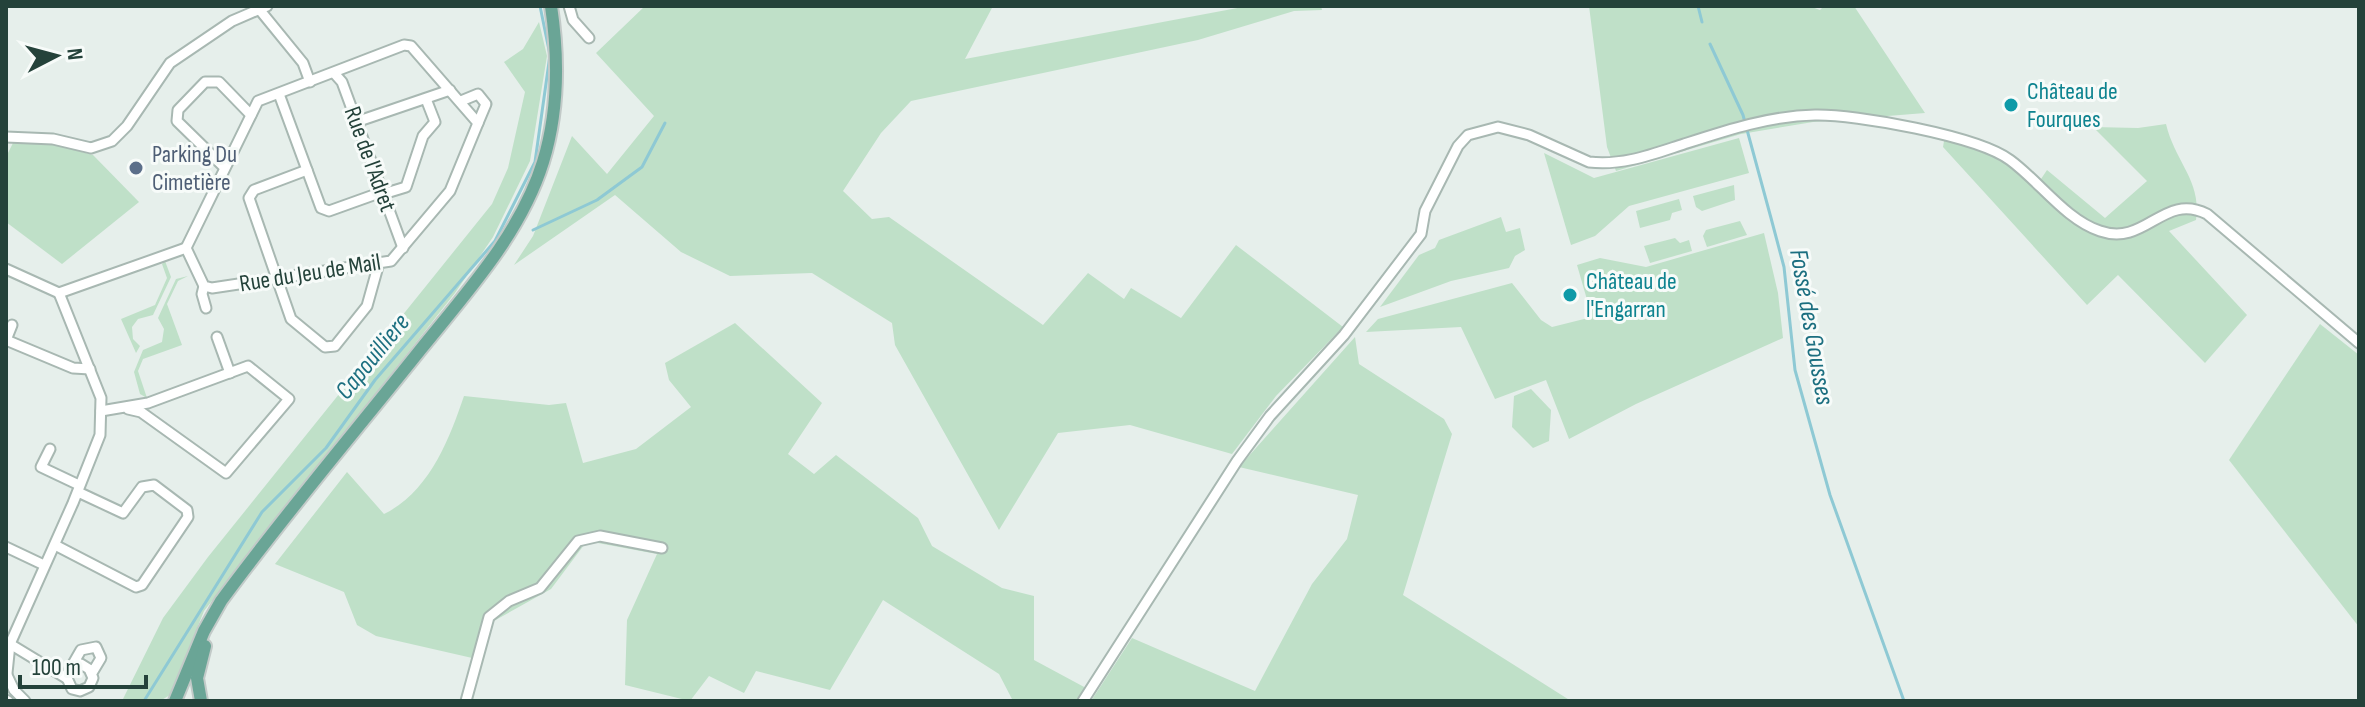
<svg xmlns="http://www.w3.org/2000/svg" width="2365" height="707" font-family="'Sofia Sans Condensed',sans-serif">
<rect width="100%" height="100%" fill="#e6efeb"/>
<g fill="#bfe0c8">
<polygon points="645,6 993,6 965,59 1248,6 1321,6 1322,10 1294,11 1198,40 911,101 881,133 843,191 872,219 889,217 1043,325 1088,273 1124,299 1131,288 1181,318 1236,245 1343,327 1276,396 1232,454 1130,425 1058,433 999,530 895,345 892,323 812,273 730,276 681,252 615,195 514,265 533,236 572,136 607,174 654,116 596,53"/>
<polygon points="1589,6 1809,6 1820,10 1824,6 1854,6 1925,113 1813,122 1741,134 1616,171 1607,147"/>
<polygon points="539,22 547,56 530,161 493,237 455,293 204,611 170,695 160,701 122,701 163,618 208,557 492,204 508,168 525,92 504,62 523,49"/>
<path d="M2166,124C2175,162 2202,181 2196,220L2169,231L2247,315L2205,363L2118,275L2087,305L1943,147L1946,129L2005,152L2041,179L2047,170L2105,218L2147,181L2093,127L2138,128Z"/>
<polygon points="1739,138 1749,173 1629,206 1595,236 1571,245 1544,153 1594,178"/>
<polygon points="13,143 52,144 93,155 139,202 62,264 6,222 6,157"/>
<polygon points="1734,185 1735,200 1702,211 1696,207 1693,196"/>
<polygon points="1679,199 1682,210 1672,213 1670,220 1640,228 1636,211"/>
<polygon points="1501,217 1506,232 1520,228 1525,250 1515,256 1509,268 1451,281 1380,307 1419,255 1435,248 1439,240"/>
<polygon points="1740,221 1747,235 1707,247 1703,236 1706,230"/>
<polygon points="1764,233 1778,293 1783,338 1636,404 1569,439 1546,380 1495,399 1461,327 1366,332 1378,319 1512,283 1541,320 1552,327 1592,317 1577,265 1600,258 1646,267"/>
<polygon points="1675,238 1680,243 1689,240 1692,251 1650,263 1644,246"/>
<polygon points="165,261 171,277 153,315 138,319 132,327 133,339 140,346 136,353 121,319 155,305 167,278 162,264"/>
<polygon points="188,276 178,281 167,304 182,345 143,359 138,371 147,398 140,394 134,372 143,350 162,342 164,329 158,318 176,279"/>
<path d="M735,323L822,403L788,454L814,474L836,455L918,518L932,546L1002,588L1034,596V660L1086,688L1076,701H1013L999,674L883,600L830,690L756,671L744,693L709,676L690,701L625,685L627,620L657,554L587,541L551,589L492,622L481,660L376,636L357,625L344,592L275,564L347,472L384,514C429,492 449,440 464,396L549,405L566,403L583,463L636,449L691,407L669,380L665,363Z"/>
<polygon points="2320,324 2359,355 2359,627 2229,460"/>
<polygon points="1355,337 1359,364 1444,419 1452,434 1403,595 1571,701 1091,701 1132,638 1255,691 1312,584 1347,539 1358,495 1239,467"/>
<polygon points="1531,389 1551,410 1549,441 1533,448 1512,427 1514,396"/>
</g>
<g fill="none" stroke-linecap="round" stroke-linejoin="round">
<g stroke="#8ec9d4" stroke-width="3">
<polyline points="1698,6 1702,22"/>
<polyline points="1710,44 1743,115 1771,218 1784,267 1795,370 1830,495 1904,701"/>
<polyline points="533,230 597,200 642,167 665,123"/>
<polyline points="144,701 262,512 326,448 375,380 495,241 535,162 550,55 540,6"/>
</g>
<g stroke="#a8b8b2" stroke-width="13">
<g id="minor">
<polyline points="569,6 573,20 589,38"/>
<polyline points="259,9 303,63 310,82"/>
<polygon points="404,45 411,46 478,123 450,191 391,261 212,288 204,286 186,248 258,101"/>
<polyline points="334,73 342,82 403,248"/>
<polyline points="279,94 321,208 329,211 382,192"/>
<polyline points="461,101 478,94 486,104 478,123"/>
<polyline points="356,122 450,90"/>
<polyline points="6,137 53,139 91,148 112,141 127,126 170,63 232,21 267,6"/>
<polyline points="224,167 177,121 178,110 205,82 219,82 251,115"/>
<polyline points="307,170 254,190 249,198 291,319 325,347 335,346 367,306 379,263"/>
<polyline points="383,194 406,187 423,136 435,122 426,99"/>
<polyline points="6,269 59,293 186,248"/>
<polyline points="204,286 202,294 206,308"/>
<polyline points="12,325 6,340 73,368 90,369"/>
<polyline points="217,337 230,373"/>
<polyline points="101,411 148,403 248,366 289,399 226,473 141,412 128,409"/>
<polyline points="50,449 41,467 79,485"/>
<polyline points="55,545 136,587 142,585 188,517 187,510 154,485 142,487 123,513 78,492"/>
<polyline points="6,547 44,565"/>
<polyline points="10,644 66,678"/>
<polyline points="70,668 81,664 89,669 93,678 89,687 80,691 72,689 66,676 81,650 96,647 101,658 92,673"/>
<polyline points="6,673 14,690 25,701"/>
<polyline points="7,673 10,644 73,503 100,435 101,398 59,293"/>
<polyline points="6,700 8,701"/>
<polyline points="466,701 489,617 509,601 540,588 578,541 600,536 662,548"/>
<path d="M1083,701L1237,461L1270,416L1344,335L1421,234L1425,211L1458,146L1468,135L1498,127L1529,135L1589,162C1623,166 1653,154 1684,144C1727,130 1769,116 1815,115C1855,114 1978,136 2010,160C2039,181 2066,220 2100,231C2146,247 2163,192 2207,214L2359,343"/>
</g>
</g>
<g stroke="#c2cac8" stroke-width="16">
<g id="major">
<path d="M175,701L204,631L221,601C284,515 354,433 421,349C467,292 521,233 543,162C559,110 559,59 551,6"/>
<polyline points="201,701 197,678 205,646"/>
</g>
</g>
<use href="#minor" stroke="#fff" stroke-width="9"/>
<use href="#major" stroke="#6aa596" stroke-width="12"/>
</g>
<g fill="#0f9aa8" stroke="#f7fbf9" stroke-width="3">
<circle cx="2011" cy="105" r="8"/>
<circle cx="1570" cy="295" r="8"/>
</g>
<circle fill="#5c6f8a" stroke="#f7fbf9" stroke-width="3" cx="136" cy="168" r="8"/>
<g text-anchor="middle" dominant-baseline="central" stroke-width="6" stroke-linejoin="round" paint-order="stroke">
<g font-size="24" fill="#0d838f" stroke="#f7fbf9" text-anchor="start">
<text x="2027" y="91">Château de<tspan x="2027" dy="28">Fourques</tspan></text>
<text x="1586" y="281">Château de<tspan x="1586" dy="28">l'Engarran</tspan></text>
</g>
<g font-size="24" fill="#4e5e75" stroke="#f7fbf9" text-anchor="start">
<text x="152" y="154">Parking Du<tspan x="152" dy="28">Cimetière</tspan></text>
</g>
<g font-size="24" fill="#24423a" stroke="#f7fbf9">
<text transform="translate(370 159) rotate(70)">Rue de l'Adret</text>
<text transform="translate(310 273) rotate(-9)">Rue du Jeu de Mail</text>
</g>
<g font-size="26" font-style="italic" fill="#1c6f80" stroke="#f7fbf9">
<text transform="translate(1811 327) rotate(80)">Fossé des Gousses</text>
<text transform="translate(373 357) rotate(-51)">Capouilliere</text>
</g>
</g>
<rect width="2365" height="707" fill="none" stroke="#24423a" stroke-width="16"/>
<g transform="translate(56 56) rotate(84)" stroke="#f7fbf9" stroke-width="6" paint-order="stroke">
<path d="M0-6L14 30L0 20L-14 30Z" fill="#24423a"/>
<text y="-12" font-size="22" font-weight="bold" text-anchor="middle" fill="#24423a">N</text>
</g>
<path d="M20 675v12h126v-12" fill="none" stroke="#24423a" stroke-width="4"/>
<text x="32" y="675" font-size="24" fill="#24423a" stroke="#f7fbf9" stroke-width="6" paint-order="stroke">100 m</text>
</svg>
